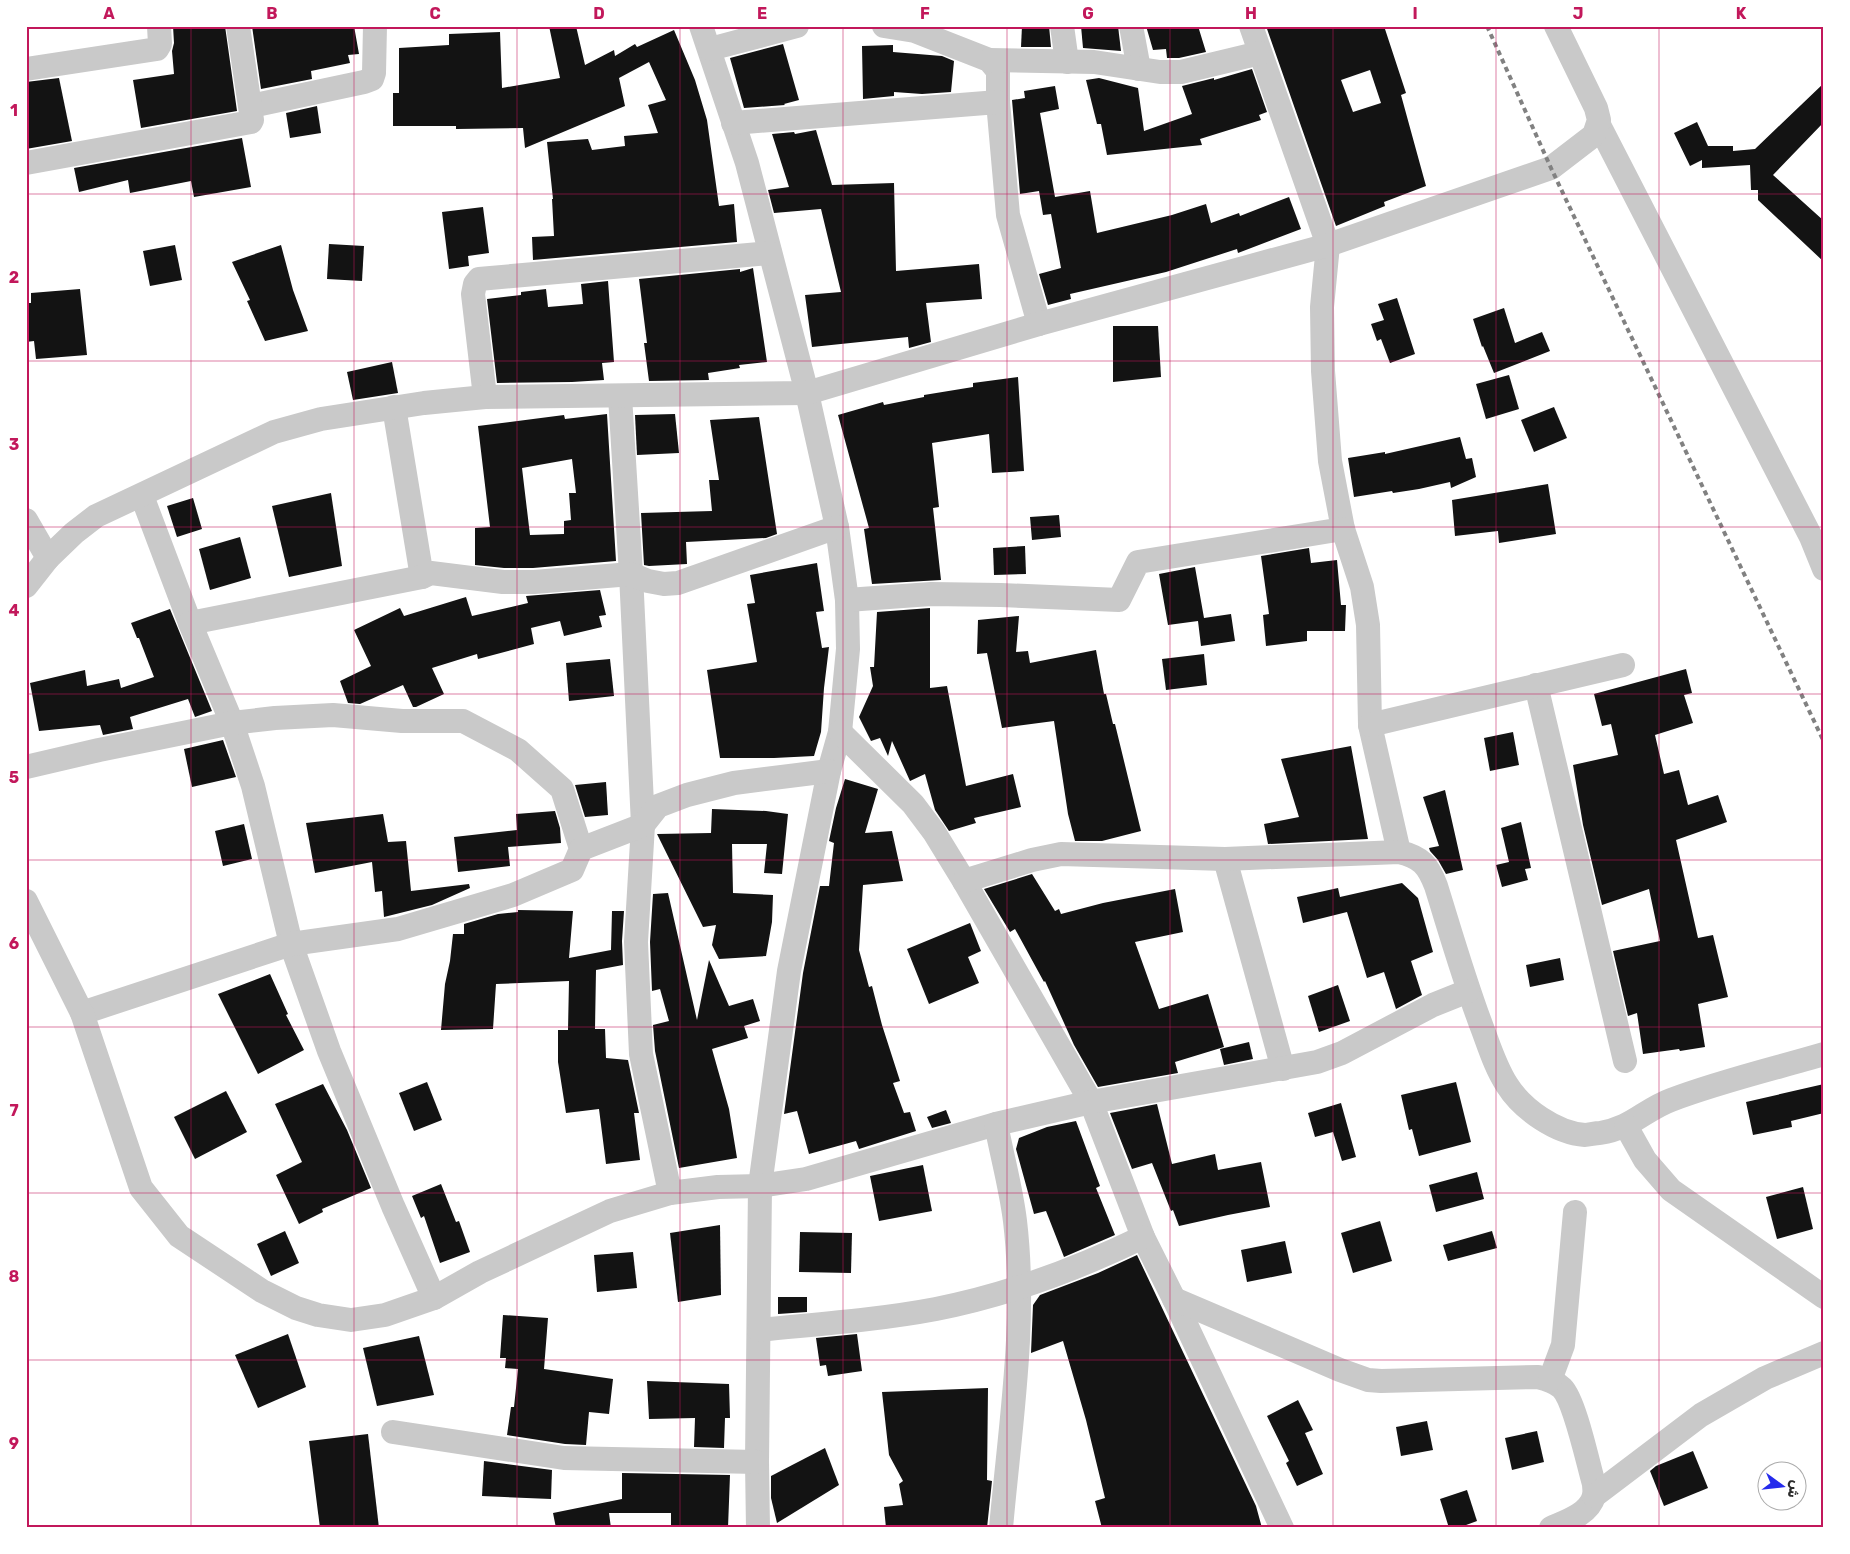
<svg xmlns="http://www.w3.org/2000/svg" width="1850" height="1554" font-family="Rubik,'Noto Naskh Arabic',sans-serif">
<rect width="100%" height="100%" fill="#fff"/>
<g fill="#131313" fill-rule="evenodd">
<polygon points="173,26 225,26 237,111 141,128 133,80 174,74 172,51 174,43"/>
<polygon points="252,26 354,26 359,54 348,55 350,63 311,71 312,79 261,89"/>
<polygon points="549,26 576,26 585,65 614,50 615,56 635,44 637,47 674,30 695,80 707,120 719,206 734,204 737,242 533,260 532,237 554,236 552,199 553,199 547,142 588,139 592,150 625,146 624,136 658,133 648,105 666,100 649,62 619,78 625,106 525,148 523,128 456,129 456,126 393,126 393,93 399,93 399,48 449,45 449,34 500,32 502,88 560,78"/>
<polygon points="1022,26 1049,26 1051,47 1021,47"/>
<polygon points="1081,26 1118,26 1121,51 1083,48"/>
<polygon points="1146,26 1198,26 1206,52 1179,58 1167,58 1166,49 1153,50"/>
<path d="M1266,26H1384L1406,93L1401,95L1426,186L1384,202L1385,206L1336,226ZM1370,70L1381,103L1353,112L1341,80Z"/>
<polygon points="783,44 799,100 784,104 785,105 744,108 730,58"/>
<polygon points="893,45 893,52 942,56 954,61 951,92 922,94 894,92 894,96 863,99 862,46"/>
<polygon points="1252,69 1267,112 1259,115 1261,120 1200,139 1202,145 1107,155 1101,124 1097,124 1086,80 1099,78 1138,88 1144,131 1192,114 1182,86 1214,78 1214,80"/>
<polygon points="59,78 72,141 26,149 26,82"/>
<polygon points="1824,83 1824,122 1773,175 1824,221 1824,262 1758,200 1758,190 1751,190 1750,165 1702,168 1702,160 1690,166 1674,133 1697,122 1708,146 1733,146 1733,151 1755,149"/>
<polygon points="1055,86 1059,109 1040,113 1055,197 1090,191 1097,233 1172,215 1206,204 1211,223 1239,213 1240,216 1289,197 1301,229 1238,253 1237,249 1166,272 1070,294 1071,299 1048,305 1039,274 1061,268 1051,214 1043,215 1039,191 1020,194 1012,100 1025,98 1024,91"/>
<polygon points="317,106 321,133 290,138 286,113"/>
<polygon points="816,130 832,185 894,183 896,271 979,264 982,299 926,303 931,342 909,348 908,337 812,347 805,295 841,292 821,209 774,213 768,190 789,187 772,134 794,132 795,134"/>
<polygon points="242,138 251,187 194,197 191,181 130,193 128,180 79,192 74,168"/>
<polygon points="483,207 489,253 468,256 469,266 449,269 442,212"/>
<polygon points="329,244 364,246 362,281 327,279"/>
<polygon points="175,245 182,280 150,286 143,251"/>
<polygon points="281,245 293,290 308,331 265,341 247,301 250,300 232,262"/>
<polygon points="753,268 767,362 739,365 740,368 708,373 709,380 649,381 644,343 647,343 639,279 740,269 740,272"/>
<polygon points="608,281 614,362 602,363 604,380 572,382 497,383 487,299 521,295 521,292 546,289 548,307 583,304 581,284"/>
<polygon points="80,289 87,355 36,359 34,341 26,342 26,303 31,303 31,293"/>
<polygon points="1397,298 1415,354 1390,363 1381,339 1377,341 1371,324 1384,320 1378,304"/>
<polygon points="1504,308 1515,343 1542,332 1550,351 1494,373 1483,346 1482,347 1473,319"/>
<polygon points="1113,326 1158,326 1161,377 1113,382"/>
<polygon points="392,362 398,393 353,400 347,372"/>
<polygon points="1509,375 1519,409 1486,419 1476,384"/>
<polygon points="1018,377 1024,471 992,473 989,434 932,443 939,507 933,508 941,580 872,584 864,529 869,528 838,415 883,402 884,405 924,397 924,395 973,387 973,383"/>
<polygon points="1554,407 1567,438 1534,452 1521,420"/>
<path d="M607,414L616,561L533,568H504L475,565V528L490,527L478,426L564,415L565,419ZM572,459L576,493H569L571,520L564,521V534L530,535L522,468Z"/>
<polygon points="675,414 679,453 637,455 635,415"/>
<polygon points="759,417 777,534 766,538 686,542 687,564 649,566 644,565 641,513 712,511 709,480 719,480 710,420"/>
<polygon points="1460,437 1466,459 1472,458 1476,477 1451,488 1450,482 1419,489 1393,493 1392,491 1354,497 1348,458 1385,452 1385,454"/>
<polygon points="1548,484 1556,534 1499,543 1498,531 1455,536 1452,500"/>
<polygon points="331,493 342,566 289,577 272,506"/>
<polygon points="193,498 202,529 177,537 167,506"/>
<polygon points="1059,515 1061,537 1032,540 1030,517"/>
<polygon points="240,537 251,578 210,590 199,549"/>
<polygon points="1025,546 1026,574 994,575 993,548"/>
<polygon points="1309,548 1311,563 1337,560 1341,605 1346,605 1345,631 1307,631 1307,641 1266,646 1263,615 1269,614 1261,556"/>
<polygon points="817,563 824,611 816,612 822,648 829,647 824,688 821,732 814,756 774,758 720,758 707,670 757,662 747,604 755,603 750,575"/>
<polygon points="1195,567 1204,618 1231,614 1235,641 1201,646 1198,621 1168,625 1159,574"/>
<polygon points="600,590 606,615 599,616 602,627 564,636 560,621 531,628 534,644 478,659 477,654 432,668 444,694 416,707 413,707 403,685 360,704 348,703 340,681 371,666 354,630 400,608 404,616 466,597 472,616 528,603 526,596"/>
<polygon points="930,608 930,688 947,686 966,786 1013,774 1021,807 974,818 976,823 949,831 935,810 925,774 910,781 892,741 888,756 880,738 871,741 859,717 873,686 870,667 874,667 877,612"/>
<polygon points="170,609 212,711 195,717 188,699 130,717 133,729 103,735 100,725 39,731 30,683 85,670 87,686 119,679 121,688 154,677 139,638 137,638 131,623"/>
<polygon points="1019,616 1016,652 1028,651 1030,663 1096,650 1104,694 1106,694 1113,724 1115,724 1141,831 1102,841 1075,841 1068,814 1054,721 1002,728 987,653 977,654 978,620"/>
<polygon points="1204,654 1207,685 1166,690 1162,659"/>
<polygon points="610,659 614,696 569,701 566,663"/>
<polygon points="1686,669 1692,693 1684,695 1693,723 1655,735 1664,774 1679,770 1688,805 1718,795 1727,822 1676,840 1698,938 1713,935 1728,997 1698,1004 1705,1047 1680,1051 1679,1049 1643,1054 1637,1013 1628,1016 1613,951 1660,941 1649,889 1602,905 1583,825 1573,765 1618,755 1611,724 1602,726 1594,694"/>
<polygon points="1513,732 1519,765 1490,771 1484,738"/>
<polygon points="223,740 236,777 192,787 184,749"/>
<polygon points="1351,746 1368,839 1268,844 1264,824 1299,817 1281,759"/>
<polygon points="845,779 878,789 865,833 892,831 903,881 863,885 859,950 869,987 872,986 882,1025 900,1081 893,1083 904,1113 910,1112 916,1131 859,1149 856,1141 809,1154 797,1111 784,1114 803,973 820,886 829,886 834,843 829,841 836,808"/>
<polygon points="606,782 608,815 585,817 575,785"/>
<polygon points="1445,790 1463,870 1446,874 1438,860 1430,851 1429,848 1439,846 1423,797"/>
<polygon points="712,809 766,811 788,814 782,874 764,873 767,844 732,844 733,893 773,895 772,922 766,956 719,959 712,945 716,925 703,927 657,834 711,833"/>
<polygon points="555,811 560,828 561,843 508,847 510,866 458,872 454,837 517,830 516,814"/>
<polygon points="383,814 388,842 406,841 411,891 469,884 470,888 432,905 384,917 382,891 375,892 372,862 315,873 306,823"/>
<polygon points="1521,822 1531,868 1525,869 1528,880 1502,887 1496,865 1509,862 1501,828"/>
<polygon points="244,824 252,859 223,866 215,831"/>
<polygon points="1032,874 1055,911 1059,909 1061,914 1103,903 1175,889 1183,932 1135,942 1159,1009 1208,994 1224,1047 1175,1062 1178,1073 1098,1087 1074,1045 1045,981 1044,982 1015,929 1010,932 984,889"/>
<polygon points="1402,883 1418,898 1433,952 1411,961 1422,995 1396,1009 1384,972 1367,978 1347,912 1303,923 1297,897 1338,888 1340,897"/>
<polygon points="668,893 697,1020 709,960 729,1006 753,999 760,1021 744,1026 748,1038 712,1049 729,1109 737,1158 679,1168 655,1051 653,1025 669,1021 660,989 652,991 650,942 653,894"/>
<polygon points="518,910 573,911 569,958 611,950 612,911 624,911 622,941 623,965 596,970 595,1029 605,1029 606,1058 628,1060 639,1113 634,1113 640,1160 606,1164 599,1109 566,1113 558,1062 558,1030 568,1030 569,981 496,984 493,1029 441,1030 445,984 450,961 453,934 464,934 464,924 498,914 518,912"/>
<polygon points="970,923 981,951 968,957 979,983 929,1004 907,949"/>
<polygon points="1560,958 1564,980 1530,987 1526,965"/>
<polygon points="270,974 288,1014 286,1015 304,1050 258,1074 218,994"/>
<polygon points="1338,985 1350,1021 1319,1032 1308,996"/>
<polygon points="1249,1042 1253,1059 1224,1065 1220,1049"/>
<polygon points="427,1082 442,1120 414,1131 399,1093"/>
<polygon points="1456,1082 1471,1142 1419,1156 1412,1129 1409,1130 1401,1095"/>
<polygon points="323,1084 347,1130 371,1188 322,1209 323,1212 299,1224 276,1175 302,1162 275,1104"/>
<polygon points="1824,1084 1824,1113 1791,1121 1792,1127 1753,1135 1746,1102"/>
<polygon points="226,1091 247,1132 195,1159 174,1117"/>
<polygon points="1341,1103 1356,1157 1342,1161 1333,1132 1315,1137 1308,1113"/>
<polygon points="1157,1104 1172,1164 1215,1154 1218,1170 1261,1162 1270,1207 1228,1215 1179,1226 1173,1210 1171,1211 1152,1163 1132,1169 1110,1113"/>
<polygon points="946,1110 951,1123 932,1128 927,1117"/>
<polygon points="1076,1121 1100,1186 1096,1188 1115,1235 1064,1257 1046,1211 1034,1214 1016,1149 1019,1138 1047,1127"/>
<polygon points="923,1165 932,1211 879,1221 870,1176"/>
<polygon points="1477,1172 1484,1199 1436,1212 1429,1185"/>
<polygon points="441,1184 456,1222 459,1221 470,1252 440,1263 424,1216 421,1218 412,1196"/>
<polygon points="1803,1187 1813,1229 1777,1239 1766,1197"/>
<polygon points="1380,1221 1392,1261 1353,1273 1341,1233"/>
<polygon points="720,1225 721,1295 678,1302 670,1233"/>
<polygon points="285,1231 299,1263 271,1276 257,1244"/>
<polygon points="1492,1231 1497,1248 1448,1261 1443,1245"/>
<polygon points="800,1232 852,1233 851,1273 799,1272"/>
<polygon points="1285,1241 1292,1273 1247,1282 1241,1250"/>
<polygon points="633,1252 637,1288 597,1292 594,1255"/>
<polygon points="1137,1255 1256,1506 1262,1528 1102,1528 1095,1501 1105,1498 1086,1420 1063,1341 1031,1353 1033,1305 1040,1295 1098,1273"/>
<polygon points="778,1297 807,1297 807,1312 778,1314"/>
<polygon points="503,1315 548,1318 544,1369 613,1379 609,1414 589,1412 586,1445 565,1444 507,1435 511,1407 514,1407 518,1369 505,1368 506,1358 500,1358"/>
<polygon points="288,1334 306,1387 258,1408 235,1355"/>
<polygon points="857,1334 862,1371 828,1376 826,1365 820,1366 816,1338"/>
<polygon points="419,1336 434,1395 377,1406 363,1348"/>
<polygon points="647,1381 729,1384 730,1418 725,1418 724,1448 694,1447 695,1418 649,1419"/>
<polygon points="988,1388 987,1480 992,1481 987,1528 886,1528 884,1507 903,1505 899,1484 903,1481 889,1455 882,1392"/>
<polygon points="1298,1400 1313,1430 1305,1433 1323,1474 1297,1486 1286,1463 1289,1461 1267,1416"/>
<polygon points="1427,1421 1433,1450 1401,1456 1396,1427"/>
<polygon points="1537,1431 1544,1462 1512,1470 1505,1438"/>
<polygon points="368,1434 379,1528 320,1528 309,1441"/>
<polygon points="825,1448 839,1485 777,1523 771,1498 771,1476"/>
<polygon points="1693,1451 1708,1488 1664,1506 1650,1471 1656,1466"/>
<polygon points="484,1461 552,1470 551,1499 482,1496"/>
<polygon points="622,1473 730,1475 728,1528 671,1528 671,1513 609,1513 611,1528 556,1528 553,1513 622,1499"/>
<polygon points="1467,1490 1477,1521 1458,1528 1449,1528 1440,1499"/>
</g>
<g fill="none" stroke-linecap="round" stroke-linejoin="round">
<g stroke="#c9c9c9" stroke-width="24">
<polyline points="701,26 747,163 807,393 837,527 847,600 848,649 840,732 829,771 789,971 760,1186 757,1462 758,1528"/>
<polyline points="884,26 915,31 989,60 998,71 998,102 1008,215 1039,324"/>
<polyline points="1062,26 1067,62"/>
<polyline points="1131,26 1139,69"/>
<polyline points="1251,26 1328,245 1322,307 1323,371 1330,461 1343,529 1362,587 1368,625 1370,725 1399,852"/>
<polyline points="710,49 797,26"/>
<polyline points="989,60 1094,62 1160,72 1181,72 1260,53"/>
<polyline points="26,69 157,49 160,44 159,26"/>
<polyline points="251,106 364,82 372,79 374,73 375,26"/>
<polyline points="733,123 998,102"/>
<polyline points="1599,125 1811,537 1824,569"/>
<polyline points="26,163 251,122 252,120 238,26"/>
<polyline points="620,396 631,574 643,825 636,942 641,1054 670,1193"/>
<polyline points="485,397 473,294 475,284 479,279 770,253"/>
<polyline points="394,407 422,577"/>
<polyline points="142,496 190,623 232,723 253,786 291,944 329,1051 393,1206 434,1298"/>
<polyline points="26,520 48,558 26,586"/>
<polyline points="48,558 74,533 96,516 274,432 321,419 424,403 485,397 807,393 1039,324 1328,245 1551,168 1594,135 1599,120 1596,108 1556,26"/>
<polyline points="847,600 931,594 1001,595 1119,600 1138,562 1343,529"/>
<polyline points="190,623 422,577 431,573 503,582 534,582 631,574 648,581 664,584 678,583 837,527"/>
<polyline points="1536,685 1625,1061"/>
<polyline points="1370,725 1623,665"/>
<polyline points="840,732 913,804 934,832 964,881 1091,1102 1143,1237 1174,1299 1282,1528"/>
<polyline points="26,767 99,750 232,723 275,718 333,715 402,721 463,721 518,750 562,789 581,849 572,870 513,895 398,929 291,944 82,1013"/>
<polyline points="581,849 643,825 658,806 687,795 734,783 829,771"/>
<polyline points="1225,859 1283,1069"/>
<path d="M964,881L1032,860L1061,854L1225,859L1399,852C1421,857 1428,865 1436,886C1451,934 1465,983 1483,1030C1490,1049 1496,1068 1507,1085C1522,1109 1556,1133 1585,1135C1589,1135 1595,1133 1600,1133C1632,1128 1644,1110 1671,1100C1721,1081 1773,1069 1824,1054"/>
<polyline points="26,901 82,1013 141,1188 179,1236 262,1291 296,1308 318,1315 351,1320 385,1315 434,1298 480,1272 610,1211 670,1193 718,1187 760,1186 806,1179 996,1124 1091,1102 1317,1062 1342,1053 1433,1005 1468,991"/>
<path d="M996,1124C1002,1156 1011,1188 1015,1221C1027,1322 1010,1426 1001,1528"/>
<polyline points="1626,1126 1645,1160 1671,1190 1824,1297"/>
<path d="M1174,1299L1340,1370L1368,1380L1381,1381L1538,1377C1546,1379 1556,1382 1562,1388C1575,1401 1588,1464 1594,1484C1594,1487 1595,1492 1594,1496C1589,1514 1567,1521 1551,1528"/>
<path d="M759,1330C818,1324 878,1320 936,1309C1008,1295 1077,1269 1143,1237"/>
<polyline points="1550,1380 1563,1345 1575,1212"/>
<polyline points="393,1432 564,1458 757,1462"/>
<polyline points="1594,1496 1701,1415 1765,1378 1824,1353"/>
</g>
<polyline stroke="#818181" stroke-width="4" stroke-dasharray="5 4" stroke-linecap="butt" points="1487,26 1551,168 1824,742"/>
</g>
<path fill="none" stroke="#c2185b" stroke-width="1" stroke-opacity="0.55" d="M191,26V1528M354,26V1528M517,26V1528M680,26V1528M843,26V1528M1007,26V1528M1170,26V1528M1333,26V1528M1496,26V1528M1659,26V1528M26,194H1824M26,361H1824M26,527H1824M26,694H1824M26,860H1824M26,1027H1824M26,1193H1824M26,1360H1824"/>
<rect width="1850" height="1554" fill="none" stroke="#ffffff" stroke-width="55"/>
<g transform="translate(1782 1486) rotate(105)"><circle r="24" fill="#ffffff" stroke="#ababab"/>
<path d="M0-4L9 19L0 12L-9 19Z" fill="#252bec"/>
<text y="-8" font-size="14" font-weight="bold" text-anchor="middle" fill="#2c2c2c">ش</text>
</g>
<rect x="28" y="28" width="1794" height="1498" fill="none" stroke="#c2185b" stroke-width="2"/>
<g font-size="16" text-anchor="middle" font-weight="bold" fill="#c2185b">
<text x="109" y="19">A</text>
<text x="272" y="19">B</text>
<text x="435" y="19">C</text>
<text x="599" y="19">D</text>
<text x="762" y="19">E</text>
<text x="925" y="19">F</text>
<text x="1088" y="19">G</text>
<text x="1251" y="19">H</text>
<text x="1415" y="19">I</text>
<text x="1578" y="19">J</text>
<text x="1741" y="19">K</text>
<text x="14" y="116">1</text>
<text x="14" y="283">2</text>
<text x="14" y="450">3</text>
<text x="14" y="616">4</text>
<text x="14" y="783">5</text>
<text x="14" y="949">6</text>
<text x="14" y="1116">7</text>
<text x="14" y="1282">8</text>
<text x="14" y="1449">9</text>
</g>
</svg>
